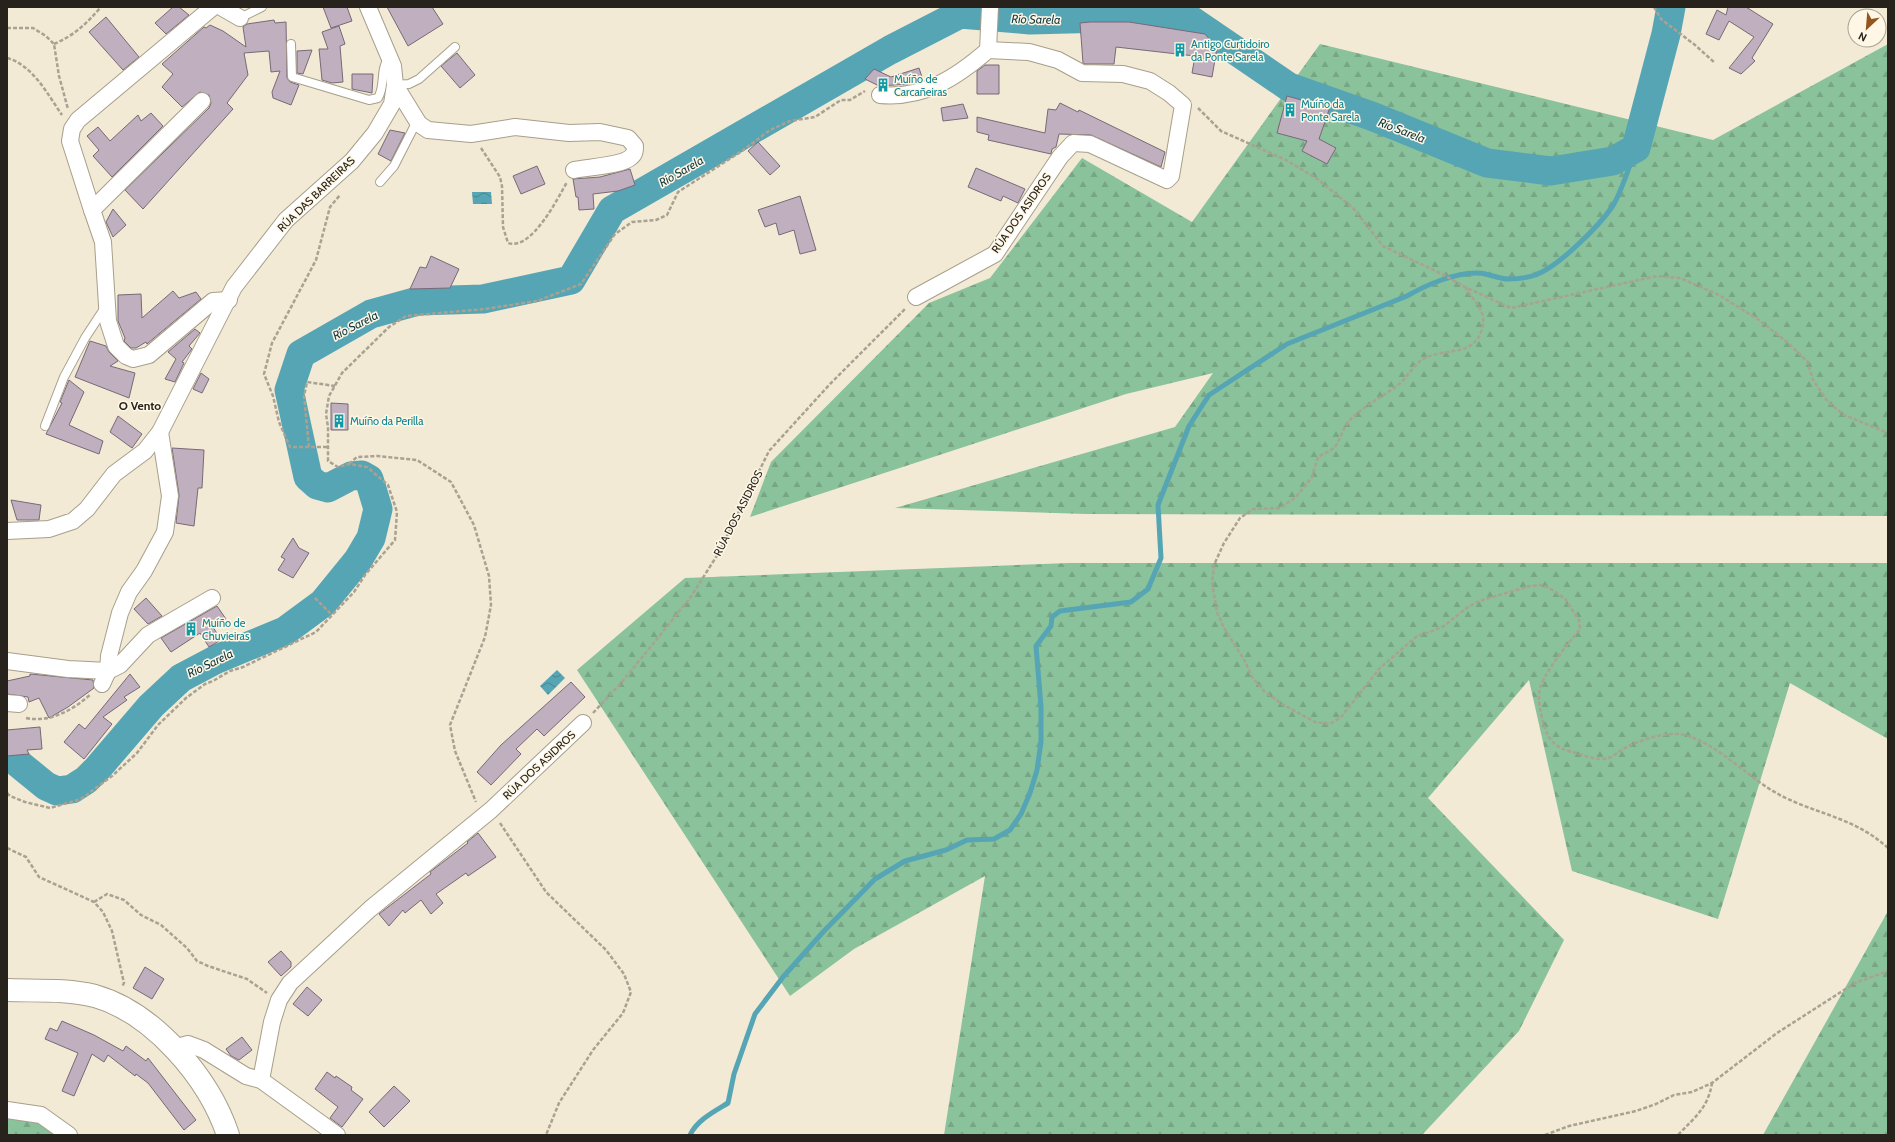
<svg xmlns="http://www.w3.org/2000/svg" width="1895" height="1142" font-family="Cabin,sans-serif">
<defs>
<pattern id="forest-firs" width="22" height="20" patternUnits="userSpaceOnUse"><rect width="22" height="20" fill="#8ac29b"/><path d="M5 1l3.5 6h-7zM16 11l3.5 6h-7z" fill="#77a685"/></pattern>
<pattern id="water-waves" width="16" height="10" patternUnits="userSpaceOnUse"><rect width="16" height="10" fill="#56a5b5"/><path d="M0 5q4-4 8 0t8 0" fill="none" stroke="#478692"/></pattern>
</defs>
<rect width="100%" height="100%" fill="#f2ead4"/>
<g fill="url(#forest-firs)">
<polygon points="1320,44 1713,140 1888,44 1888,516 1086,514 895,508 1175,427 1213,373 1126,394 750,517 771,462 929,303 990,278 1082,158 1192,222"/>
<polygon points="1069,563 1888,563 1888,739 1790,683 1718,919 1572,871 1529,680 1428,798 1564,940 1519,1031 1422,1135 944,1135 985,876 854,949 790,996 577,670 685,578"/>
<polygon points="1888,911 1888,1135 1763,1135"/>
<polygon points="7,1116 42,1123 56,1135 7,1135"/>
</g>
<g fill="url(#water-waves)">
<polygon points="472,192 491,192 492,204 473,204"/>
<polygon points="557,670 565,678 548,695 540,686"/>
</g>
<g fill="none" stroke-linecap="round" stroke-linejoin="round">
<path stroke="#56a5b5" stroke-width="5" d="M690,1135C697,1120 715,1111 728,1103L734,1074L755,1014L783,977L824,931L875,879L905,861L946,850L967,840L994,839L1010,830L1021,814L1030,793L1037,770L1041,742V707L1036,646L1051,626L1052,617L1060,611L1131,602L1148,589L1161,558L1158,505L1189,426L1209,395L1287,344L1407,296C1426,285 1456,272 1478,273C1488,273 1498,279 1508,279C1515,279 1527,278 1535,275C1557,268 1599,226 1612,207C1621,194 1630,164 1636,148"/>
<polyline stroke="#56a5b5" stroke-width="29" points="7,750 19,764 46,786 57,791 72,789 86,780 97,769 151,706 181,678 217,659 285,631 323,603 358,560 371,538 378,509 369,479 362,475 351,476 328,488 317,485 308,477 289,390 301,354 371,314 418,301 483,299 571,280 612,210 890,50 960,14 1030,20 1185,16 1289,87 1374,117 1487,163 1551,171 1613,161 1636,148 1666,34 1671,7"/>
</g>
<g fill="#c0afbf" stroke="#786977">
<polygon points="173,7 179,7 189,15 166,34 155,23"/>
<polygon points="323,7 347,7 352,21 331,28"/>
<polygon points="387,7 432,7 443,24 408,46"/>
<polygon points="1728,7 1746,7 1773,24 1752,58 1755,61 1741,74 1729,68 1754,37 1729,21 1719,40 1706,34 1717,10 1726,15"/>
<polygon points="106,17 139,57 123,70 89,32"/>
<polygon points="274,20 275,23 286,22 287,78 290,82 299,85 291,105 273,98 272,92 280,71 271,72 269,51 244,53 248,75 227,103 233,109 143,209 125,190 209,108 211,103 209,95 200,92 182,107 162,87 173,74 162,64 204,27 206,28 210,25 223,31 246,47 243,27 247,24"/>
<polygon points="1090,22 1129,22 1205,34 1217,48 1212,77 1192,73 1195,56 1116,47 1114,64 1085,64 1083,63 1080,23"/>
<polygon points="339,26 345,44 340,46 343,82 332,83 322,80 319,49 328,49 322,32"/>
<polygon points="312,50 303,74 297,73 297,51"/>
<polygon points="457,53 475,75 460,88 441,66"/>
<polygon points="985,65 999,65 999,94 977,94 977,71"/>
<polygon points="919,68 923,80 909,84 879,86 865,79 874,69 891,77"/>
<polygon points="352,74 373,74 372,93 352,89"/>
<polygon points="1287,96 1312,103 1313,100 1330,107 1319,139 1336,148 1327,164 1302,151 1307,141 1277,133"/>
<polygon points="1060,103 1078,112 1079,110 1165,152 1161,167 1091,135 1059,134 1056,147 1052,149 1051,154 988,140 989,135 977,132 977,117 1045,133 1048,109 1056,110"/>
<polygon points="963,104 968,118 943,121 941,108"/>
<polygon points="151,113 163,126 112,177 93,156 99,150 87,136 98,127 110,141 138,115 141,121"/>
<polygon points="390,130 405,133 391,161 378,154"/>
<polygon points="758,142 780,166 770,175 748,151"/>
<polygon points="537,166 545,184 521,194 513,176"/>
<polygon points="976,168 1025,189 1018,203 1003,196 1001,201 968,187"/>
<polygon points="630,169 635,185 618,191 593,194 594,209 579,210 578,197 576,197 573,179 600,177"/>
<polygon points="800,196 816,250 800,254 794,230 779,235 776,223 765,227 758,210"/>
<polygon points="113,209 126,225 113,237 106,222"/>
<polygon points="431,256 459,269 450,288 410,289 420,267 426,268"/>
<polygon points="173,291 179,298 196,292 201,299 148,343 147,344 146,342 136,348 131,348 124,341 125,338 118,321 118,295 141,294 142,318"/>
<polygon points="195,329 200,333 189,346 192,349 182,362 184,363 175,382 165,379 176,359 168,352"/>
<polygon points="90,341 106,346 109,352 118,361 110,366 135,373 129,398 75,377"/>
<polygon points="201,373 209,379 202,393 193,389"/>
<polygon points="69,380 84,392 69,425 103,441 99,454 46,434 62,403 60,402"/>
<polygon points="331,403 348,404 348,430 331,430"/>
<polygon points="118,416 142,434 132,448 110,432"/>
<polygon points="172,448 204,450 202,488 198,488 194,526 176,523 179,495"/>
<polygon points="11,500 41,505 39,520 17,520"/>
<polygon points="293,538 299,548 309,553 293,578 278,570 285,559 281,557"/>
<polygon points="146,598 162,616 148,624 134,609"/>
<polygon points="217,606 226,619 213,627 221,640 209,647 200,633 171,652 161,638"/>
<polygon points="30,674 93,680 94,688 68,707 49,718 39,698 29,702 28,697 7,694 7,681 30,676"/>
<polygon points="130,674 140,687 124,697 127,700 103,717 112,724 84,759 64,742 79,724 85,729"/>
<polygon points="571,682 585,697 544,736 537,729 516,749 521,754 491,785 477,772 501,745"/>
<polygon points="40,727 42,749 27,750 29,754 7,756 7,730"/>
<polygon points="478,833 496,857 468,876 466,873 436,894 443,903 431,914 421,900 405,913 403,910 389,926 379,914 431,874 430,872 468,843 467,842"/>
<polygon points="281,951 291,962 291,967 281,976 268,962"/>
<polygon points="145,967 164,979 152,999 133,988"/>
<polygon points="307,987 322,1000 308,1016 293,1004"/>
<polygon points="62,1021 94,1035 123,1051 126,1046 146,1061 148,1058 196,1120 184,1130 148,1083 136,1074 135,1076 108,1055 104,1062 92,1054 74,1096 62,1091 78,1053 45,1039 50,1028 57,1031"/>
<polygon points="242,1037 252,1050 239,1060 231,1056 226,1049"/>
<polygon points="327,1072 335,1078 336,1076 352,1087 351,1090 363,1099 342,1127 330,1118 338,1107 315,1089"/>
<polygon points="394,1086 410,1101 384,1127 369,1112"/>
</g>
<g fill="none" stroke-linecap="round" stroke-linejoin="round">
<g stroke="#a79f8b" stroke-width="10">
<g id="lane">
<polyline points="240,18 262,7"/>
<path d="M291,44L292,77L369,100L378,98C386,85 379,68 390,57"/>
<polyline points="395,85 409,84 419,79 455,47"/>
<polyline points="380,182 394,166 417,121"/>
<polyline points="45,426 64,377 85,338 106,306"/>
</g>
</g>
<g stroke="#a79f8b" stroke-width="18">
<g id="street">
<polyline points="221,7 240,18"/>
<polyline points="988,50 990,7"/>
<path d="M395,85L419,124L428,130L471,134L515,127L569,133L600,132L628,138L635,146C635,150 635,154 631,157C622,166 587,167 574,170"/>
<path d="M880,95C924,99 957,77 988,50L1029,52L1058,60L1082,73L1123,74L1150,81L1169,93L1183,105L1171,176L1167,180L1090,144L1073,143L1060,157L995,254L916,297"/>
<polyline points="202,101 92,210 103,242 108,321 116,346 126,356 133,359 149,355 213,301 229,300"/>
<polyline points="92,210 70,141 72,129 78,120 213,7"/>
<polyline points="7,531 49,529 73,521 87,509 114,474 145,451 160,432 234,287 286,220 352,161 375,133 392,104 395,85 393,66 368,7"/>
<polyline points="7,661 68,669 108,671 120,665 148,635 212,598"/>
<polyline points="102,684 108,671 109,656 120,613 129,592 144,571 165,532 170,496 160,432"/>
<polyline points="7,703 19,704"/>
<polyline points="174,1048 188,1044 204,1050 246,1076 261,1080 337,1135"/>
<polyline points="261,1080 272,1022 279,1000 290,983 370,909 491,810 583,723"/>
<polyline points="7,1110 41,1115 69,1135"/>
</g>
</g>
<g stroke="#a79f8b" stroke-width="24">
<path id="secondary" d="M7,990C36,991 67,989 95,996C154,1013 209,1078 228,1135"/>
</g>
<g stroke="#a9a292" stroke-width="2.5" stroke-dasharray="4 2" stroke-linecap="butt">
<polyline points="1654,7 1661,19 1695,45 1715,63"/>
<polyline points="7,28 33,28 46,36 54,44 59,76 68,109"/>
<path d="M54,44C75,35 86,24 101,7"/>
<path d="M7,58C33,65 48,95 62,115"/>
<polyline points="1198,108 1221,131 1286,160 1316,178 1353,208 1383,246 1442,274 1465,287 1511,308 1657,276 1680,278 1719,295 1759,320 1788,343 1807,361 1813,380 1828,402 1844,415 1888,433"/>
<path d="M481,148L500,177L502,186L503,227L508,243C531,251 557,200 567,182"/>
<path d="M1465,287C1474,302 1489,312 1481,332C1472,357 1442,348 1423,359C1413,365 1407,378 1398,385C1381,398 1363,406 1349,421C1343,428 1339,443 1334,448C1330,451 1323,454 1318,457L1312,477L1296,497L1280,508L1253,509L1240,518L1224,543L1214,565L1212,583L1217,612L1224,628L1245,661L1252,677L1264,691L1282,704L1315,722L1330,724L1341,717L1380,668L1417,636L1430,632L1444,626L1468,607L1479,601L1530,586L1543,585L1554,591L1565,599L1579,620L1580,629C1569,643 1539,677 1539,695C1539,705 1541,716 1544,725C1548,740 1556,748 1572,752C1582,754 1598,762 1608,758C1613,757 1618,752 1623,749C1637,741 1661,733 1678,734C1708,737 1742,771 1768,788C1808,814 1851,814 1888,848"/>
<polyline points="309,447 304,396 307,382 335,386"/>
<polyline points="327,447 290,447 279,422 273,396 264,374 272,343 316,260 330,207 340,195"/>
<polyline points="349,464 357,457 377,456 417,460 451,482 474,525 489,576 491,605 485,637 450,725 455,751 476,802"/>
<polyline points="315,598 332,615"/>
<polyline points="593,713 622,682 690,598 718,554 769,451 830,384 906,308"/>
<path d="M26,718C50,723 73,710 91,694"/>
<polyline points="7,793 10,796 25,802 50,808 81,799 112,776 137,753 158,725 186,698 205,684 213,681 230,671 243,667 316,632 354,592 365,575 395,540 397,512 388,485 367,467 349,464 338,467 328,461 328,427 326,414 329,396 342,373 389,327 406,316 485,309 537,301 581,284 615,234 632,222 656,220 667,215 678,192 742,151 770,130 790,121 815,117 841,100 850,100 865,91"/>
<polyline points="500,823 546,892 606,950 624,974 631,992 623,1013 593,1050 559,1103 546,1135"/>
<polyline points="7,848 26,857 39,877 94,902 103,912 112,931 124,983 122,987"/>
<polyline points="94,902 107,894 124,900 141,915 161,925 187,948 197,961 208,966 247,979 267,993"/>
<polyline points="1545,1135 1569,1126 1636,1111 1656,1104 1674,1095 1692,1092 1712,1083 1777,1033 1855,983 1888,971"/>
<path d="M1678,1135C1695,1117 1708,1108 1712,1083"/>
</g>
<use href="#lane" stroke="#fff" stroke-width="8"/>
<use href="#street" stroke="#fff" stroke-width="16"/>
<use href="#secondary" stroke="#fff" stroke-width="22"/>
</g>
<defs>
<g id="building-bare" transform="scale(1.08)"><path d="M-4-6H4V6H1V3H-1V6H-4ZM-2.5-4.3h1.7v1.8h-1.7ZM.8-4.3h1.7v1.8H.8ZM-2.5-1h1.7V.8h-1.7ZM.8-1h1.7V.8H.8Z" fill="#0f9aa8" stroke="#fef7e6" stroke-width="2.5" paint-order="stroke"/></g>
</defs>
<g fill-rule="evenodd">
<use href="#building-bare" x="1180" y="50"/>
<use href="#building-bare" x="883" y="85"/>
<use href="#building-bare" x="1290" y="110"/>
<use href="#building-bare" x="339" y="421"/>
<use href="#building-bare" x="191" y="629"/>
</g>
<g text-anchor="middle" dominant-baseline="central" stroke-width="3" stroke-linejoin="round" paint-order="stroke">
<g font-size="11" fill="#0d838f" stroke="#fef7e6" text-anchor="start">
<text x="1191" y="44">Antigo Curtidoiro<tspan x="1191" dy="13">da Ponte Sarela</tspan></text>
<text x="894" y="79">Muíño de<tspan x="894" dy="13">Carcañeiras</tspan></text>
<text x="1301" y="104">Muíño da<tspan x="1301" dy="13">Ponte Sarela</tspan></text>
<text x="350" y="421">Muíño da Perilla</text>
<text x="202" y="623">Muíño de<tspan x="202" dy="13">Chuvieiras</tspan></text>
</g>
<g font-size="11" fill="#27231c" stroke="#fef7e6">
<text transform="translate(316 194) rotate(-44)">RÚA DAS BARREIRAS</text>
<text transform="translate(1021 213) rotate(-55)">RÚA DOS ASIDROS</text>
<text transform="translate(738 513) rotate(-63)">RÚA DOS ASIDROS</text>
<text transform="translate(539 765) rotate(-43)">RÚA DOS ASIDROS</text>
</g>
<g font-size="12" font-style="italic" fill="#123840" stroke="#fef7e6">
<text transform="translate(1036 19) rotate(1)">Río Sarela</text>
<text transform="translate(1402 130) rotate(21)">Río Sarela</text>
<text transform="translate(681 171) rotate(-30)">Río Sarela</text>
<text transform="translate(355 325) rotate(-27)">Río Sarela</text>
<text transform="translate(210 663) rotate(-26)">Río Sarela</text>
</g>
<g font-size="12" font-weight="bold" fill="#27231c" stroke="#fef7e6">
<text x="140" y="405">O Vento</text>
</g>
</g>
<rect width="1895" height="1142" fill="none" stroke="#27231c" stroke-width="16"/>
<g transform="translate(1867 28) rotate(206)"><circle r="19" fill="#fef7e6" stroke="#a8a295"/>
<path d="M0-3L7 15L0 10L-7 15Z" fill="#94541d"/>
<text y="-6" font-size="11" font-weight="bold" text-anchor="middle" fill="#27231c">N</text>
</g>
</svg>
